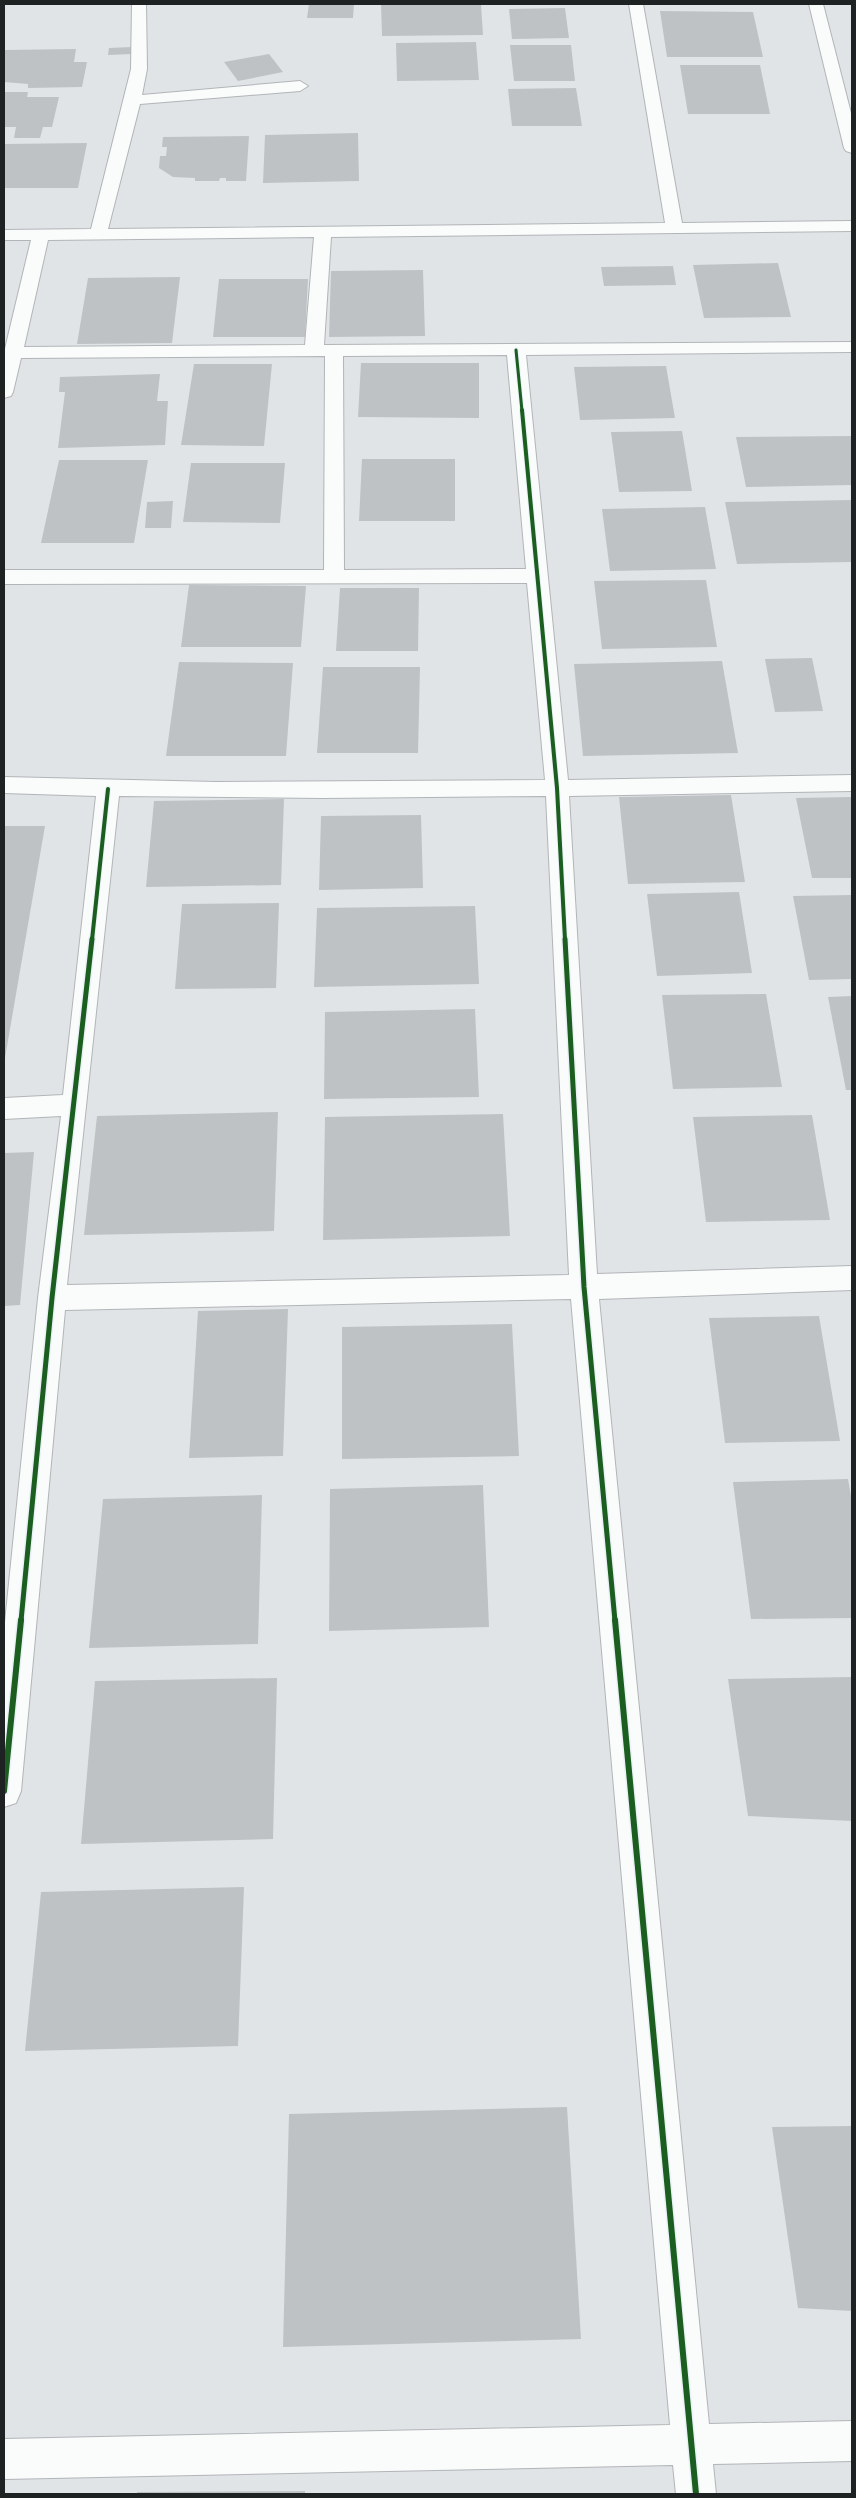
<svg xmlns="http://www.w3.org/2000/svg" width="856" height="2498" font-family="Rubik,sans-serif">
<rect width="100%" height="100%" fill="#e0e4e7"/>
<g fill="#bfc2c4">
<polygon points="309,4 354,4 353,18 307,18"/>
<polygon points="381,4 481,4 483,35 382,36"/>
<polygon points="565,8 569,38 512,39 509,9"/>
<polygon points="660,11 753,12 763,57 667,57"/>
<polygon points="476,42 479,80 397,81 396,43"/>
<polygon points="510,45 571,45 575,81 514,81"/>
<polygon points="132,47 132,54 108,55 109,48"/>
<polygon points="76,49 74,62 87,62 82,87 28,88 28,84 4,82 5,50"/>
<polygon points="269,54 283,72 238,81 224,62"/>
<polygon points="680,65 760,65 770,114 688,114"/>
<polygon points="576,88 582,126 512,126 508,89"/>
<polygon points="4,92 28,92 27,97 59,97 52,127 43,127 40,138 14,138 16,127 4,127"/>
<polygon points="358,133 359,181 263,183 265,135"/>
<polygon points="249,136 246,181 226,181 226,178 220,178 219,181 195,181 195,178 173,177 159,168 160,156 166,156 167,147 162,147 163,137"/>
<polygon points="87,143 78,188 4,188 4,144"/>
<polygon points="778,263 791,317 704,318 693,265"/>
<polygon points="673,266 676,285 604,286 601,267"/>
<polygon points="423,270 425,336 329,337 331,271"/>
<polygon points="180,277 172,343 77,344 88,278"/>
<polygon points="219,279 308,279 305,337 213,337"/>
<polygon points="361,363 479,363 479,418 358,417"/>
<polygon points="194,364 272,364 264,446 181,445"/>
<polygon points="666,366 675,418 580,420 574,367"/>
<polygon points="160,374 157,401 168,401 165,445 58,448 65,392 59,392 60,377"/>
<polygon points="682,431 692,491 619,492 611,432"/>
<polygon points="852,436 852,485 746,487 736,437"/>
<polygon points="362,459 455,459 455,521 359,521"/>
<polygon points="59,460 148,460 134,543 41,543"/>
<polygon points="191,463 285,463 280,523 183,522"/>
<polygon points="852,500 852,562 737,564 725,502"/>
<polygon points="173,501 171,528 145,528 147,502"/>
<polygon points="705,507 716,569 610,571 602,509"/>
<polygon points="706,580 717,647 602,649 594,581"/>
<polygon points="189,585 306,586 301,647 181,647"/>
<polygon points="340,588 419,588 418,651 336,651"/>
<polygon points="812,658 823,711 775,712 765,659"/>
<polygon points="722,661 738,753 583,756 574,664"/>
<polygon points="179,662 293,663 286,756 166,756"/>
<polygon points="323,667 420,667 418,753 317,753"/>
<polygon points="731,795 745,882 628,884 619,797"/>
<polygon points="852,797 852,878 812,878 796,798"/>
<polygon points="284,799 281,885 146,887 154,801"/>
<polygon points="421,815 423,888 319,890 321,816"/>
<polygon points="4,826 45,826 5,1058 4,1058"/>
<polygon points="739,892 752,973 657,976 647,894"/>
<polygon points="852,895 852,979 809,980 793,896"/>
<polygon points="279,903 276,988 175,989 182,904"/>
<polygon points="475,906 479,984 314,987 317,908"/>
<polygon points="766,994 782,1087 673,1089 662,995"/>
<polygon points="852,996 852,1090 846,1090 828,997"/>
<polygon points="475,1009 479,1097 324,1099 325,1012"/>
<polygon points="278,1112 274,1231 84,1235 97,1116"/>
<polygon points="503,1114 510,1236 323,1240 325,1117"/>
<polygon points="812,1115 830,1220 706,1222 693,1117"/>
<polygon points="34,1152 20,1305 4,1306 4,1153"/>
<polygon points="288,1309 283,1456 189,1458 198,1311"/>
<polygon points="819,1316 840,1441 725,1443 709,1318"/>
<polygon points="512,1324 519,1456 342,1459 342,1327"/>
<polygon points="848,1479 852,1502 852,1618 751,1619 733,1482"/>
<polygon points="483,1485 489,1627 329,1631 330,1489"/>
<polygon points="262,1495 258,1644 89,1648 103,1499"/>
<polygon points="852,1677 852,1821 748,1816 728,1679"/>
<polygon points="277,1678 273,1839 81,1844 95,1681"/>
<polygon points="244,1887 238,2046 25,2051 41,1892"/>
<polygon points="567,2107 581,2339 283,2347 289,2114"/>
<polygon points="852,2126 852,2311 798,2308 772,2127"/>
<polygon points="305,2491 305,2494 137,2494 137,2492"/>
</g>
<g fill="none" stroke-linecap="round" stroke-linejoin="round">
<g stroke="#b2b5b7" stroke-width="2">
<path id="minor" d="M132,4H146L147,69L142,95L300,81L308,86L300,91L140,104L108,229L665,223L629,4H643L682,223L852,221V231L331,237L324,345L852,342V352L526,355L568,780L852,775V791L569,796L597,1274L852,1266V1290L599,1299L709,2424L852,2421V2461L713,2464L716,2494H676L673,2465L4,2479V2439L670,2425L571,1299L65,1310L21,1791L16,1803L4,1807V1632L38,1298L61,1116L4,1119V1098L63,1095L96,796L4,793V777L216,782L545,780L527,583L4,584V570H324L325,356L21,358L13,392L11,396L4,398V353L31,240H4V230L91,229L131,69ZM314,237L305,345L24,347L48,240ZM507,355L526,569L344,570L343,356ZM119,796L322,798L546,796L569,1275L67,1285Z"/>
</g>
<g stroke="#b2b5b7" stroke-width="2">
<polygon id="tertiary" points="809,4 823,4 852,117 852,153 846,151 844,148"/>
</g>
<use href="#minor" fill="#fafbfb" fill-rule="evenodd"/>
<use href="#tertiary" fill="#fafbfb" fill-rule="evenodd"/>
<g stroke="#eaf2f7" stroke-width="5">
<polyline id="cycleway-far3" points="516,350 522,411"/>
</g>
<g stroke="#eaf2f7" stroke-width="6">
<g id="cycleway-far2">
<polyline points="522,410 557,788 565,940"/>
<polyline points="92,940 108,789"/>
</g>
</g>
<g stroke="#eaf2f7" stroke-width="8">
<g id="cycleway-far1">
<polyline points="565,939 584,1287 615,1621"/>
<polyline points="21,1621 52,1298 92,939"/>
</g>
</g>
<g stroke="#eaf2f7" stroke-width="9">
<g id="cycleway">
<polyline points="615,1620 696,2494"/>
<polyline points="4,1791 21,1620"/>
</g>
</g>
<use href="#cycleway-far3" stroke="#1b5e20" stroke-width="3"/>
<use href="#cycleway-far2" stroke="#1b5e20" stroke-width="4"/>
<use href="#cycleway-far1" stroke="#1b5e20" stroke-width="5"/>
<use href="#cycleway" stroke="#1b5e20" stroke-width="6"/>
</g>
<rect width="856" height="2498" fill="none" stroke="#1f2223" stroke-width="10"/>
</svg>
